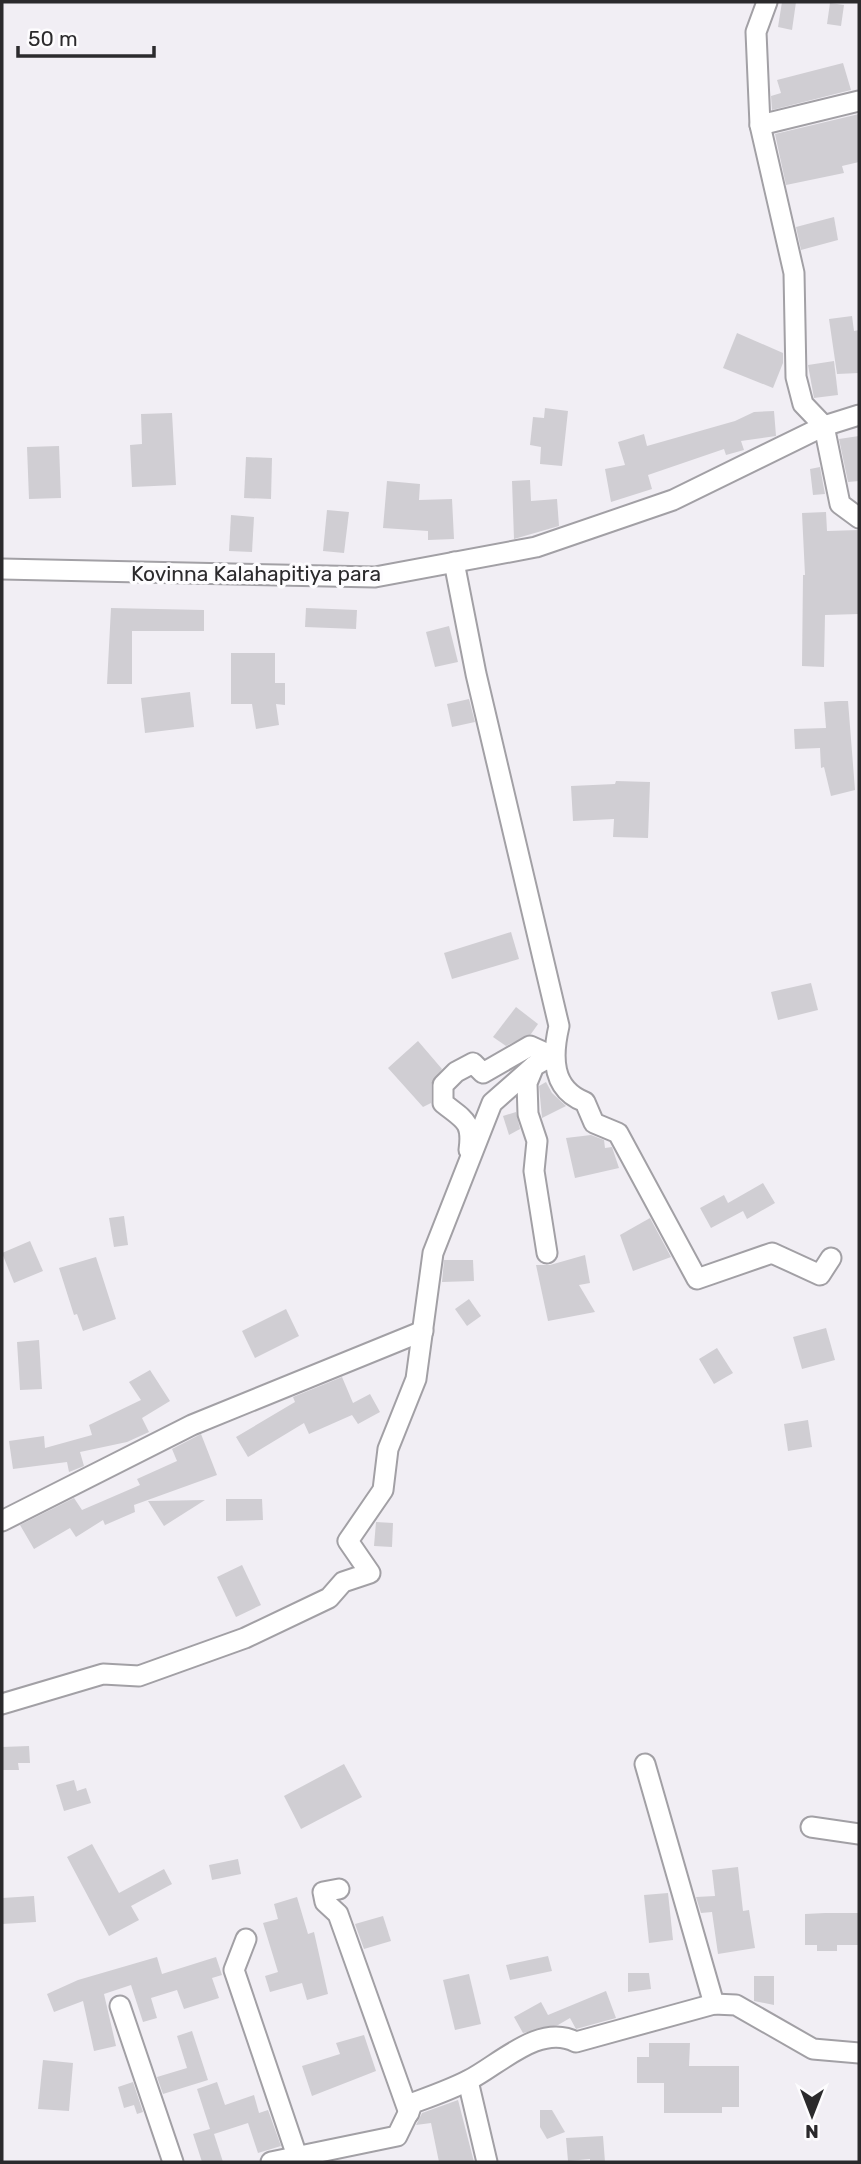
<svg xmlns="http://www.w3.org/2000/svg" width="861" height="2164" font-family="Rubik,sans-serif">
<rect width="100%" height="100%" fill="#f1eef4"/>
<g fill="#d0ced3">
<polygon points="782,2 796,2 792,30 778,27"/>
<polygon points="830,3 844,5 841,26 827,24"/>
<polygon points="843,63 851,90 772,110 771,96 781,93 777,80"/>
<polygon points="859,114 859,162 842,166 844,173 786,185 775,134"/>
<polygon points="834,217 838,240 801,250 796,227"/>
<polygon points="852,316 854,331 859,330 859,373 837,374 829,319"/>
<polygon points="737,333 783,353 783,363 773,388 723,368"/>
<polygon points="834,361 838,395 814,398 808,365"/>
<polygon points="545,408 568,411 562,466 540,464 541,447 530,445 533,417 544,418"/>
<polygon points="774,411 776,436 741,441 744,450 726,455 724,449 648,475 652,489 611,502 605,469 625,465 618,442 644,434 647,446 735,421 754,412"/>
<polygon points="172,413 176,485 132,487 130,445 142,444 141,414"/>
<polygon points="859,436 859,481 848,482 839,439"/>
<polygon points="59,446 61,498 29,499 27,447"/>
<polygon points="246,457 272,458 271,499 244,498"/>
<polygon points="820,467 825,494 813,495 810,469"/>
<polygon points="530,480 531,501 557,499 559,526 514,539 512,481"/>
<polygon points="387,481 420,484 419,500 452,499 454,539 428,540 428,531 383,528"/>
<polygon points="327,510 349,512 344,553 323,551"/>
<polygon points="826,512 827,531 859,530 859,614 825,615 824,667 802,666 803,575 805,575 802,513"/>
<polygon points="231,515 254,517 252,552 229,551"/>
<polygon points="111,608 204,610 204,631 132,631 132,684 107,684"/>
<polygon points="306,608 357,610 356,629 305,627"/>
<polygon points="449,626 458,662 435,667 426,632"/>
<polygon points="231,653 275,653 275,683 285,683 285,705 276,704 279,725 256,729 252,704 231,704"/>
<polygon points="190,692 194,727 145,733 141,698"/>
<polygon points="469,699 475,722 452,727 447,704"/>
<polygon points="839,701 848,701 855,790 831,796 824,767 821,768 820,748 795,749 794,729 826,728 824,702"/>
<polygon points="616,781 650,782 648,838 613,837 614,819 573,821 571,786 615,784"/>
<polygon points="511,932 519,959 452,979 444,953"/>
<polygon points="811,983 818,1010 778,1020 771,992"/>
<polygon points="516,1007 538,1024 531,1034 506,1046 493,1037"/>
<polygon points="418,1041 442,1069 431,1084 431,1103 423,1107 388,1068"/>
<polygon points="546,1082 552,1093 566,1106 542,1118 539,1086"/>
<polygon points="516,1112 520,1129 509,1135 503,1116"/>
<polygon points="591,1135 604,1140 605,1148 612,1147 619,1168 575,1178 566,1138"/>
<polygon points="763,1183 775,1203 747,1219 743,1211 711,1228 700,1208 724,1195 728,1203"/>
<polygon points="124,1216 128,1245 114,1247 109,1218"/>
<polygon points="650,1218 671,1257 633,1271 620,1235"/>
<polygon points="30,1241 43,1271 14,1283 2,1253"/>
<polygon points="585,1255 590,1283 579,1285 595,1312 548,1321 536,1265 550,1265"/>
<polygon points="96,1257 116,1319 83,1331 77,1314 74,1315 59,1268"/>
<polygon points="444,1260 473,1260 474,1281 442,1282"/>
<polygon points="469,1299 481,1316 467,1326 455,1309"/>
<polygon points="286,1309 299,1336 255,1358 242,1331"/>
<polygon points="826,1328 835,1360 802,1369 793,1337"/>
<polygon points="39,1340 42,1389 20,1390 17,1342"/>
<polygon points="717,1348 733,1373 714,1384 699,1359"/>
<polygon points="150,1370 170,1401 142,1418 149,1432 127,1442 80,1452 84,1466 69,1472 67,1462 13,1469 9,1441 44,1436 45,1448 92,1435 89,1425 141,1400 129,1382"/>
<polygon points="342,1377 353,1403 370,1394 380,1412 358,1424 352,1415 309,1434 304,1423 248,1457 236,1437 295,1402 293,1397"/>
<polygon points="808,1420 812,1447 788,1451 784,1424"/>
<polygon points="201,1434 217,1475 134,1505 135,1512 105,1525 103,1520 76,1537 70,1528 34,1549 20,1525 74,1498 82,1510 140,1485 137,1479 177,1461 172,1449"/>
<polygon points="226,1499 262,1499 263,1520 226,1521"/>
<polygon points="205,1500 164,1526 148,1501"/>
<polygon points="376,1522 393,1523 392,1547 374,1546"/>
<polygon points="242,1565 261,1605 236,1617 217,1577"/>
<polygon points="29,1746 30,1763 18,1763 19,1770 2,1770 2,1747"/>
<polygon points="344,1764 362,1797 301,1829 284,1796"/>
<polygon points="74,1780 77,1791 86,1788 91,1803 64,1811 56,1785"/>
<polygon points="92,1844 119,1893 164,1869 172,1884 131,1906 139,1920 109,1936 67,1857"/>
<polygon points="238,1859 241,1874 212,1880 209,1865"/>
<polygon points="738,1867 743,1911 749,1910 755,1948 718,1954 712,1912 701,1913 696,1897 715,1896 712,1870"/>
<polygon points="668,1893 673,1940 649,1943 644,1895"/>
<polygon points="34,1896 36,1922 2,1924 2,1898"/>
<polygon points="297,1897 308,1934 314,1932 328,1994 307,2000 302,1983 270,1992 265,1976 278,1972 263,1923 278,1919 274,1904"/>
<polygon points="825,1913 859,1913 859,1945 837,1945 837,1951 817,1951 817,1945 805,1945 805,1914"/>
<polygon points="383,1916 391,1941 364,1949 355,1924"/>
<polygon points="548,1956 552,1971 510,1980 506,1965"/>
<polygon points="157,1957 162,1974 216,1957 222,1975 212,1978 219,1998 184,2009 177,1990 151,1998 157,2018 143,2022 131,1985 104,1994 116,2046 94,2051 83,2001 54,2012 47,1994 78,1980"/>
<polygon points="628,1973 649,1973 651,1989 628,1992"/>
<polygon points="469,1974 481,2024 455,2030 443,1980"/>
<polygon points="754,1976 774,1976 774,2005 754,2001"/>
<polygon points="606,1991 616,2018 576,2029 570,2018 558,2025 523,2033 514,2017 541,2002 548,2015"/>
<polygon points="192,2031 208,2080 163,2094 157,2077 187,2068 177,2036"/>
<polygon points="364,2035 376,2071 312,2096 302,2066 340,2054 336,2043"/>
<polygon points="649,2043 690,2043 689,2066 739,2066 739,2107 722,2107 722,2113 664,2113 664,2083 637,2083 637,2057 649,2057"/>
<polygon points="43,2060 73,2063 69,2111 38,2109"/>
<polygon points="133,2082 143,2112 137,2114 134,2105 124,2108 118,2087"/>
<polygon points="217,2082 225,2105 254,2095 259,2113 268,2110 281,2146 258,2153 248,2123 214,2134 223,2162 202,2162 193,2134 210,2129 197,2089"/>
<polygon points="458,2100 474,2162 439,2162 431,2123 416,2125 422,2113"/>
<polygon points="540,2110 552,2110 565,2132 547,2139 540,2127"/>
<polygon points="603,2136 605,2162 590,2162 590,2159 568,2161 566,2138"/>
</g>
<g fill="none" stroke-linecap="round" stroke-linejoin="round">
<g stroke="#a2a0a5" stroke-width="23">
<g id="minor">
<polyline points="767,2 756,32 760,125 794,273 796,377 803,404 824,426 840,504 859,518"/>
<polyline points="760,125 859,101"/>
<path d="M454,562L476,674L559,1026C552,1056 551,1089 585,1102L594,1123L618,1133L697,1279L772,1253L820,1275L831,1258"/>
<polyline points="2,569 375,577 536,547 673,500 824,426 859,415"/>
<path d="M469,1150C473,1121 464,1120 443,1103V1085L456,1072L473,1063L483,1073L530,1046L552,1056L534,1066L527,1083L528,1114L537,1141L534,1171L547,1253"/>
<polyline points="2,1521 192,1425 423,1331"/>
<polyline points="2,1704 103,1674 139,1676 245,1638 329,1598 343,1582 370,1573 348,1541 383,1490 388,1449 416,1379 433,1253 492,1103 534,1066"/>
<polyline points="645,1764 714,2004"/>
<polyline points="811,1827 859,1834"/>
<polyline points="339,1889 323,1892 325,1902 338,1914 409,2113"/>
<polyline points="246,1939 234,1970 298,2159"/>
<polyline points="120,2006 173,2162"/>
<polyline points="468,2081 487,2162"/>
<path d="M271,2162L397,2136L413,2103C432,2096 452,2089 469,2080C500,2064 540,2023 576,2042L714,2004L736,2005L813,2049L859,2053"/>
</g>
</g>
<use href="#minor" stroke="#fff" stroke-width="19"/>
</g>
<g text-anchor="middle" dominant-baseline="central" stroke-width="7" stroke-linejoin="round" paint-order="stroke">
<g font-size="21" fill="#2b2a2c" stroke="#fdfcfe">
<text x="256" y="573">Kovinna Kalahapitiya para</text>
</g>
</g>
<rect width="861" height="2164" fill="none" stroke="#2b2a2c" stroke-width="7"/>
<g transform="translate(812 2115) rotate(180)" stroke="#fdfcfe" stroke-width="5" paint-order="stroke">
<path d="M0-5L12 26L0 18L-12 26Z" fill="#2b2a2c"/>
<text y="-10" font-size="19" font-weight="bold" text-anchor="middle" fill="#2b2a2c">N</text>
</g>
<path d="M18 46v10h136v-10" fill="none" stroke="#2b2a2c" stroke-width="3.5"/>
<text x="28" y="46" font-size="21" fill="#2b2a2c" stroke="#fdfcfe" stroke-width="5" paint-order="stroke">50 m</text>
</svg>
